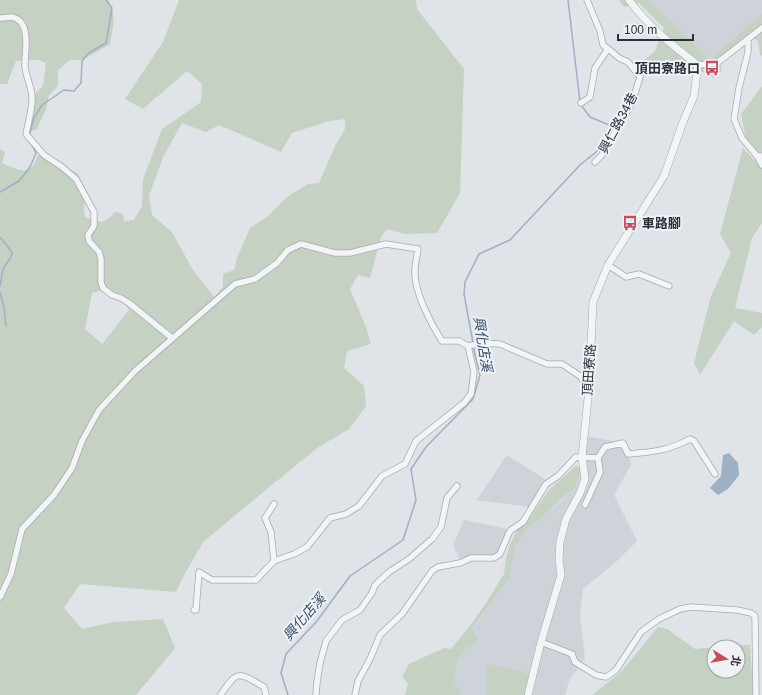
<svg xmlns="http://www.w3.org/2000/svg" width="762" height="695" font-family="Helvetica,'Noto Sans TC',sans-serif">
<rect width="100%" height="100%" fill="#e0e3e8"/>
<g fill="#ced2d9">
<polygon points="649,0 762,0 762,13 710,60"/>
<polygon points="587,436 627,444 631,465 614,495 637,541 617,561 583,589 580,614 585,658 569,681 565,695 528,695 487,665 486,695 461,695 454,680 457,662 467,645 472,646 472,630 510,577 514,550 526,529 543,517 576,487"/>
<polygon points="507,455 545,479 529,507 477,500"/>
<polygon points="464,520 508,529 505,542 499,551 493,556 460,561 453,545"/>
</g>
<g fill="#c5d1c2" fill-rule="evenodd">
<path d="M0,0H108C117,15 113,28 110,44L93,54L81,60H70L58,70V86L49,95L46,109L40,122L37,129L32,131L27,130L35,94L43,86L46,63L39,60L16,61L7,84H0Z"/>
<path d="M179,0H416L417,9L464,69L460,193L437,233L405,234L387,229L381,237L370,278L358,275L350,289L366,327L371,344L347,351L344,368L364,386L366,406L349,429L317,448L204,541L184,575L176,592L80,584L64,608L82,629L114,622L163,619L175,648L136,695H0V149L5,152L2,163C12,167 27,177 34,164C36,161 37,158 38,155L50,157L78,174L85,190L84,210L85,217C100,223 103,225 115,212L123,214L124,221L134,220L142,206L143,179L162,129L201,102L202,84L187,71L143,109L125,99L163,42ZM345,119V129L335,146L319,183L308,184L288,196L268,216L250,228L237,258L234,270L223,274V287L214,297L193,270L172,232L152,215L149,196L163,157L182,123L206,132L219,125L281,152L292,133L329,121ZM106,289L119,295L129,310L102,344L85,329L92,293Z"/>
<polygon points="619,0 649,0 710,60 762,13 762,56 760,55 758,40 746,36 719,59 722,71 714,78 701,71 690,74 670,65 651,76 640,64 655,51 664,28 639,3 624,7"/>
<polygon points="762,86 762,152 760,153 747,144 741,114"/>
<polygon points="743,148 754,160 762,163 762,223 752,238 735,308 762,313 762,327 754,335 734,321 700,375 694,363 711,296 731,253 720,234"/>
<polygon points="577,465 580,470 576,487 559,501 543,517 526,529 514,550 510,577 472,629 478,639 472,647 467,646 457,662 454,680 461,695 417,695 416,694 415,695 405,695 408,683 402,677 409,664 444,648 451,649 470,626 488,600 504,574 506,559 510,544 517,530 528,520 549,490"/>
<path d="M658,627L667,629L695,649L733,645H750L753,695H592L622,671ZM714,647H738V671H714Z"/>
<polygon points="487,664 521,671 530,677 525,695 486,695"/>
</g>
<polygon fill="#9db0c5" points="729,453 738,463 739,475 728,489 718,495 710,488 721,476 723,455"/>
<g fill="none" stroke-linecap="round" stroke-linejoin="round">
<g stroke="#9db0c5" stroke-width="1.5">
<polyline points="568,0 580,102"/>
<polyline points="29,136 34,118 42,105 64,90 74,91 81,83 82,61 89,53 106,43 112,8 106,0"/>
<polyline points="0,192 19,181 30,167 36,153 32,145"/>
<polyline points="0,237 12,252 11,257 3,269 0,286"/>
<polyline points="0,292 4,308 6,326"/>
<polyline points="473,343 464,294 465,282 479,254 510,240 580,165 601,148 614,127 590,117 581,105"/>
<polyline points="288,695 281,673 286,654 317,621 350,576 403,540 416,500 411,469 426,447 473,399 480,375 473,346"/>
</g>
<g stroke="#a6aab2" stroke-width="7">
<g id="minor">
<polyline points="587,0 600,31 603,45 608,49 611,51 619,58 628,62 640,77 632,103 602,155 595,162"/>
<path d="M0,18C4,18 9,17 12,17C33,22 24,54 25,67C26,78 33,89 32,100C32,109 28,124 26,134L44,155L62,167L76,179L94,212V226L88,235L89,241L99,252L101,259V282L103,288L112,295L121,298L129,303L172,338"/>
<polyline points="748,39 748,52 739,88 734,119 742,138 757,156 762,156"/>
<polyline points="698,65 717,63 762,28"/>
<polyline points="581,103 590,97 595,68 608,49"/>
<polyline points="757,156 762,165"/>
<polyline points="608,265 626,277 639,274 669,286"/>
<polyline points="274,504 265,518 271,532 274,561"/>
<polyline points="585,505 600,472 598,458"/>
<path d="M0,597L11,574L22,529L54,495L72,468L82,441L99,410L135,371L235,284L255,279L277,263L288,250L301,244L335,253H350L386,244L418,249C417,257 415,264 415,271C414,292 431,324 442,341H459L468,346L483,343L500,344L547,364H562L580,376L589,389"/>
<polyline points="194,610 196,610 199,572 212,580 256,580 274,561 294,554 307,547 330,518 346,514 359,506 382,476 405,464 416,441 426,433 464,403 471,394 474,372 468,346"/>
<polyline points="541,642 572,654 575,662 596,675 606,677 616,670 641,632 659,619 680,609 691,607 737,610 751,613 755,616 756,695"/>
<path d="M221,694C225,689 229,682 234,678C242,671 256,683 264,687L266,695"/>
<polyline points="316,695 317,682 320,663 326,641 342,620 360,610 372,593 375,585 389,572 409,559 432,539 441,527 447,498 457,486"/>
<path d="M355,695L358,681L370,659L380,635L402,614L432,571L438,567L460,563L471,558H494L500,554L509,533L511,530L523,522L546,484L558,476L576,457L598,458L605,447L623,443L628,454C653,452 667,451 690,439L694,441L715,474"/>
</g>
</g>
<g stroke="#a6aab2" stroke-width="8">
<path id="tertiary" d="M528,695L541,642L561,575L559,560L560,542L566,519L580,493L585,479L582,457L589,389L593,302L608,265L664,176L683,122L694,96L698,65C673,46 648,26 629,0"/>
</g>
<use href="#minor" stroke="#f2f4f6" stroke-width="5.5"/>
<use href="#tertiary" stroke="#f2f4f6" stroke-width="7"/>
</g>
<defs>
<g id="bus-bare" transform="scale(1.2)"><path d="M-5-6H5V4H4V6H2V4H-2V6H-4V4H-5ZM-3.5-4V0h7V-4ZM-3.5 1.2v1.5H-2V1.2ZM2 1.2v1.5H3.5V1.2Z" fill="#c44e5c" stroke="#eff2f5" stroke-width="2.5" paint-order="stroke"/></g>
</defs>
<g fill-rule="evenodd">
<use href="#bus-bare" x="712" y="68"/>
<use href="#bus-bare" x="630" y="223"/>
</g>
<g text-anchor="middle" dominant-baseline="central" stroke-width="4" stroke-linejoin="round" paint-order="stroke">
<g font-size="13" font-weight="bold" fill="#2a303e" stroke="#eff2f5" text-anchor="end">
<text x="700" y="68">頂田寮路口</text>
<text x="642" y="223" text-anchor="start">車路腳</text>
</g>
<g font-size="13" fill="#2a303e" stroke="#eff2f5">
<text transform="translate(618 123) rotate(-62)">興仁路34巷</text>
<text transform="translate(589 370) rotate(-86)">頂田寮路</text>
</g>
<g font-size="14" font-style="italic" fill="#374e6f" stroke="#eff2f5">
<text transform="translate(483 344) rotate(81)">興化店溪</text>
<text transform="translate(304 617) rotate(-49)">興化店溪</text>
</g>
</g>
<g transform="translate(726 659) rotate(101)"><circle r="19" fill="#eff2f5" stroke="#a0a4ac"/>
<path d="M0-3L7 15L0 10L-7 15Z" fill="#c44e5c"/>
<text y="-6" font-size="11" font-weight="bold" text-anchor="middle" fill="#2a303e">北</text>
</g>
<path d="M618 34v6h75v-6" fill="none" stroke="#2a303e" stroke-width="2"/>
<text x="624" y="34" font-size="12" fill="#2a303e" stroke="#eff2f5" stroke-width="3" paint-order="stroke">100 m</text>
</svg>
